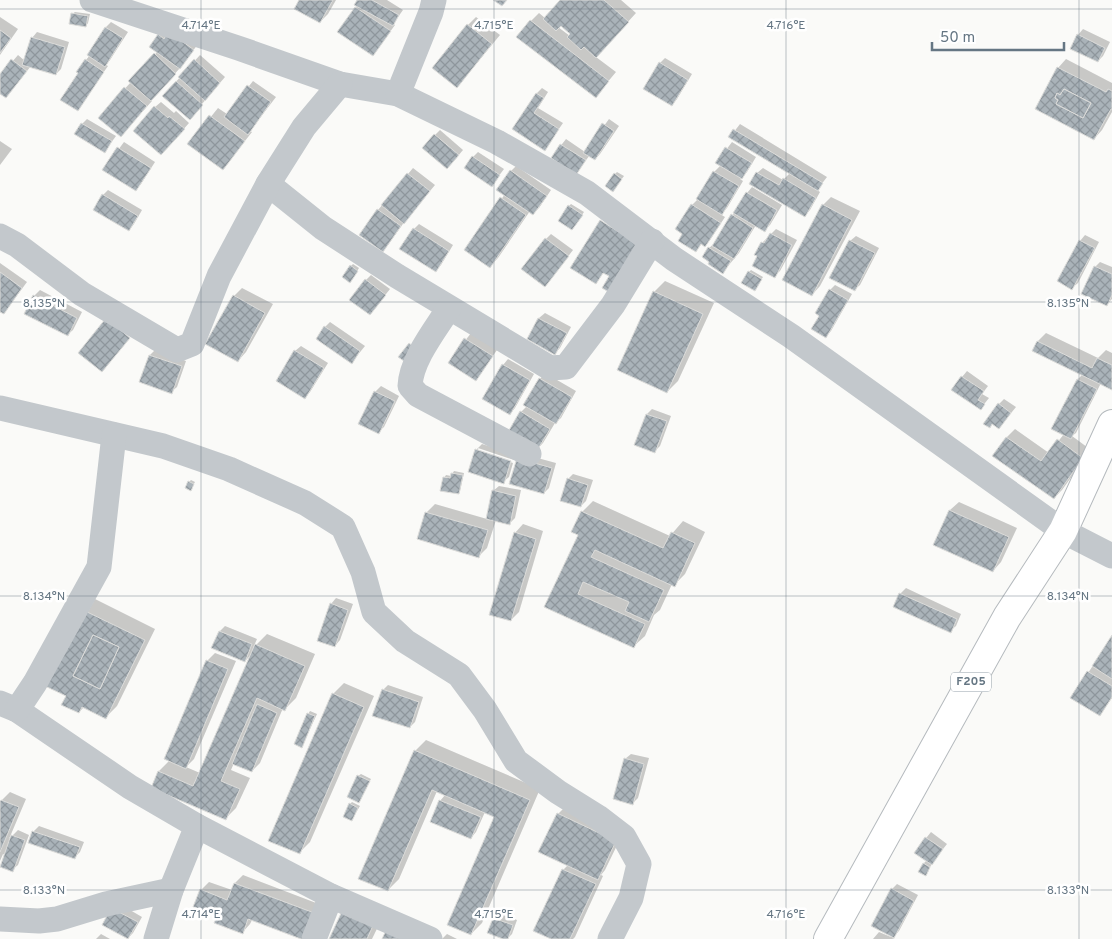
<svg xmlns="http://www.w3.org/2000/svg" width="1112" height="939" font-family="Overpass,sans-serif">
<defs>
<pattern id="building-cross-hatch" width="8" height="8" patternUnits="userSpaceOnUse" patternTransform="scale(1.25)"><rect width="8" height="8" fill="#aab3b9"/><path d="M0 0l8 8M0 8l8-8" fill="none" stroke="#8e969c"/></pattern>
</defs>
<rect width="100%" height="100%" fill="#fafaf8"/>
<g fill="#0003" fill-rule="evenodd">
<polygon points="300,0 336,0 328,14 320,22"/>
<polygon points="358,0 387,0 403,10 393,24 395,25 373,55 339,32 358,5"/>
<path d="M562,0H621L636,13L596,57L616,72L596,96L531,21L539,13L545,18ZM561,24L571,34L570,36L558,27Z"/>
<polygon points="75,12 90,14 88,23 86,26 72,14"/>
<polygon points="0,17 18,29 0,55"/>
<polygon points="476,17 500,35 457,87 468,25"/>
<polygon points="111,22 128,32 110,60 106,65 108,66 77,110 80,73 86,60 90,55 89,55 106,27"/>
<polygon points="1083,29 1110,42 1103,56 1098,61 1078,35"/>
<polygon points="37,32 69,42 61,69 56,74 31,66 11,91 0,92 0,76 18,55 25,61 32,38"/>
<polygon points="178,34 198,44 180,68 151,100 152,101 126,130 99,117 131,82 130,81 158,51 159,35"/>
<polygon points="200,55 225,77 190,118 164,95"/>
<polygon points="665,58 692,74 677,99 672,105 660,63"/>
<polygon points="1066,59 1112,83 1112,112 1102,130 1094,139 1037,109 1058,68"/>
<polygon points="253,81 276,97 250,131 252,132 223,169 189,144 218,108 227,114"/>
<polygon points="542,88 548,92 538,108 563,123 545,149 514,129 537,93"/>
<polygon points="161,102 174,113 176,111 189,123 167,148 155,107"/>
<polygon points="87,119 116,136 105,151 82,124"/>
<polygon points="609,119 619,126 600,154 595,159 590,155 576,173 552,157 566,139 585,152"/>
<polygon points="740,124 827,177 817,190 820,192 810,210 805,215 757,173 763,168 783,180 790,173 730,137"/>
<polygon points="440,130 463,150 453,162 435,135"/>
<polygon points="0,141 12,149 0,165"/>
<polygon points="124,142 155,162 141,184 136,189 104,169"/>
<polygon points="732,142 756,157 747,172 740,179 743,181 727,208 720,214 725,217 710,240 705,246 702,243 695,251 684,233 692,205 698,199 714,172 721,165 717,162"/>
<polygon points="478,152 504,169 492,185 473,157"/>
<polygon points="516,166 551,190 539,208 533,213 530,211 498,258 490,266 466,250 505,194 511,171"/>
<polygon points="413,168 435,185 405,221 388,245 378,210"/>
<polygon points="617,172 624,176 615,188 615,174"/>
<polygon points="752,187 782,205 770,225 764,230 756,225 739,253 723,272 709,248 715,243 747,193"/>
<polygon points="108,190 142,210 134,224 129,230 103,195"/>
<polygon points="831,197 860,211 820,286 812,295 823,205"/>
<polygon points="571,204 584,212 574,226 569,206"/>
<polygon points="419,224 453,245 441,265 436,270 414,229"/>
<polygon points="776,229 797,240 780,271 774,276 762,243"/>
<polygon points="551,234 573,250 550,280 546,239"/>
<polygon points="1085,235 1099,242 1078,283 1072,288 1080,241"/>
<polygon points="856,236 879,248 860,285 854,290 850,241"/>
<polygon points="1100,262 1112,267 1112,299 1107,304 1095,267"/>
<polygon points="0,263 27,282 4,313 0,310"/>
<polygon points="353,264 359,268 352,279 351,266"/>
<polygon points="751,270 763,277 757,287 749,272"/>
<polygon points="371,275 390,289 375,308 366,280"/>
<polygon points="665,281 714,303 678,381 667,392 654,292"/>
<polygon points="835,285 852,294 831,331 826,336 821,315 830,290"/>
<polygon points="242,288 273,304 246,352 238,361 234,296"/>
<polygon points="40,290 82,312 73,330 67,335 34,296"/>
<polygon points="545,313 571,327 560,348 555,353 528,339 539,318"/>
<polygon points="330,322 365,346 352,362 325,327"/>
<polygon points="471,333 497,350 476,380 449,362"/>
<polygon points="1046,333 1098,358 1106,350 1112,353 1112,389 1101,383 1076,433 1072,436 1091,450 1062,490 1054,498 994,456 1007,437 1015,429 1049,453 1064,434 1078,379 1083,374 1033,350 1038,341"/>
<polygon points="301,346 328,363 310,392 304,397 295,351"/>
<polygon points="155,350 186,361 177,387 171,392 141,381 150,355"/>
<polygon points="508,359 534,374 515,408 510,414 503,365"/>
<polygon points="967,371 988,386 982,394 989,398 981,408 962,377"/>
<polygon points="545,373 576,391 561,418 555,423 543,443 538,448 521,412 527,406 540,379"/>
<polygon points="381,386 399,396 384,427 378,432 375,392"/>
<polygon points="1004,399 1016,407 999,428 993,423 990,427 999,404"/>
<polygon points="652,409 671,416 660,446 655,451 647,414"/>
<polygon points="482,444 516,455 514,460 478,448 478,451 513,463 509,477 503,482 476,450"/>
<polygon points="523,454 556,463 549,488 544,493"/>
<polygon points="454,471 464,473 460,491 458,493 444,478 446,475 451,476"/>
<polygon points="573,474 593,480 586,501 581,506 568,479"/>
<polygon points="191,480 195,482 191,489 189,482"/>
<polygon points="499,486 521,490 515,518 510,523 496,520 487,548 479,556 419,538 427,512 435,504 487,519 493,491"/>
<polygon points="593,501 670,536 683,521 705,532 685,574 674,585 672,584 660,610 654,615 645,636 634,646 546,606 579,534 582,512"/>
<polygon points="959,502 1017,528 1001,562 993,571 935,545 950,510"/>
<polygon points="523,524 543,531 519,612 511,620 515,533"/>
<polygon points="906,588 961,614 956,626 950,631 900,594"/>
<polygon points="336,598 353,604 340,640 335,646 331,604"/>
<polygon points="95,599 155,629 117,706 106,717 84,707 79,712 68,695 47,685"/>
<polygon points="225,626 257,639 253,648 267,634 315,654 296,698 285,709 283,708 260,763 252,771 234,763 231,770 250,778 236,808 225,819 159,771 170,760 207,661 215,653 236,661 194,759 186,767 200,773 253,653 245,661 220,631"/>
<polygon points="1112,637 1112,698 1100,715 1072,697"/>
<polygon points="344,683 374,696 310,842 299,853 333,694"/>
<polygon points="388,685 423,697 415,722 410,727 383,690"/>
<polygon points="310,711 317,714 302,746 308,714"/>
<polygon points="426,740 540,789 482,923 471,934 496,816 485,812 476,832 471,838 440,801 445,795 437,791 399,879 388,890 415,751"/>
<polygon points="631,754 649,758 638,798 633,803 625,759"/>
<polygon points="361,774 371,779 359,801 358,776"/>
<polygon points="10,792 26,799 9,839 18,830 29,835 18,865 12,870 5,855 3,854 0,861 0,805 2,800"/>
<polygon points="352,802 360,806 352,819 350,804"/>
<polygon points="566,806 623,833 605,870 601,875 603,876 575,937 573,939 554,939 563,870 568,865 558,814"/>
<polygon points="39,826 84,842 80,852 75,857 33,832"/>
<polygon points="931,832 947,844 932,863 928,872 924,863 927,860 915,852"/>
<polygon points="243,875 324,906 315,931 252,920 250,924 242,933 219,915 201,890 209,882 232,890 235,883"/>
<polygon points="897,884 918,895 899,931 892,938 895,939 873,939 879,932 891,937 892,935 892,889"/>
<polygon points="118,903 142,917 133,933 128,938"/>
<polygon points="386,910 372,939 330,939"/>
<polygon points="499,913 517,920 512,934 507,939 488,932 494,918"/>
<polygon points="101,934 110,939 96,939"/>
<polygon points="447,934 457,939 442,939"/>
</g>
<g fill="url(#building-cross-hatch)" stroke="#dcdcda" fill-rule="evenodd">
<polygon points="299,0 333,0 320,23 294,9"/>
<polygon points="357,0 372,0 399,15 393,26 354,5"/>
<polygon points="493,0 507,0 502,6"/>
<polygon points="560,0 604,0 629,22 596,58 584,47 581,50 567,37 570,34 561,26 556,31 543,19"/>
<polygon points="355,7 391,31 373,56 337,32"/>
<polygon points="71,13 88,16 86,27 69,24"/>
<polygon points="530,20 609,81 596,98 516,37"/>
<polygon points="467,24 492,44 457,88 432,68"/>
<polygon points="105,27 123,38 105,67 87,55"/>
<polygon points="0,30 11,38 0,53"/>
<polygon points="158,34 164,39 166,35 175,36 194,50 180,69 149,47"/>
<polygon points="1077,34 1105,48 1098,62 1070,49"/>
<polygon points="31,37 65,47 56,75 22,65"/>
<polygon points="154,53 176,74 151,101 128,81"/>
<polygon points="11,59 27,71 6,98 0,94 0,74"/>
<polygon points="85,59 104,72 78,111 60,100 78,73 76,72"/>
<polygon points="194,59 220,83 205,101 178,77"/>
<polygon points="659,62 688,80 672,106 643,89"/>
<path d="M1057,67L1106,92L1108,89L1112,91V109H1111L1094,140L1035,109ZM1064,89L1091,103L1083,118L1056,104L1058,100L1055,98L1057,93L1060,95Z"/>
<polygon points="176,81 203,105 190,120 162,96"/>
<polygon points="247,85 271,102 248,135 224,117"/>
<polygon points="124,87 147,106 121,137 98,118"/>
<polygon points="1064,89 1091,103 1083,118 1056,104 1058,100 1055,98 1057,93 1060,95"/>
<polygon points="536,93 544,98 534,113 559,129 545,151 512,129"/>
<polygon points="154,106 168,118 169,116 185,129 161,155 133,131"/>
<polygon points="209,115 245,141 223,170 187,144"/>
<polygon points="81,123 112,141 105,153 74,134"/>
<polygon points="602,123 614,131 595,160 583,153"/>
<polygon points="733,129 823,183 818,191 728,137"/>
<polygon points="434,134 459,155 447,169 422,148"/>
<polygon points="560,144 586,160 576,175 551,158"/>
<polygon points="117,147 151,168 136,191 102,170"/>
<polygon points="725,147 752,163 742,179 715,163"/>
<polygon points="472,156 500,175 492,187 464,168"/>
<polygon points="510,170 547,196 533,215 496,190"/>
<polygon points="713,171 739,186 722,215 696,199"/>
<polygon points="756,172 779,185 783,178 816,198 805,217 749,184"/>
<polygon points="407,173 430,191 404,224 381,205"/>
<polygon points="614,173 622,179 613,192 605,186"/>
<polygon points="746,192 777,210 765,232 733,213"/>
<polygon points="102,194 138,216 129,231 93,210"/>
<polygon points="500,197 526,215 490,268 464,250"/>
<polygon points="691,204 721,223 705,247 701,244 696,252 678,241 682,234 675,229"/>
<polygon points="822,204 852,220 812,296 782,280"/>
<polygon points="568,205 583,215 572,230 558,221"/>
<polygon points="377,209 401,226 383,252 359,235"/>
<polygon points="731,214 753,228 734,259 712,246"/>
<polygon points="600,220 638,244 612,294 602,288 609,276 603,273 596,284 570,268"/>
<polygon points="413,228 449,251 436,272 399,249"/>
<polygon points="770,233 792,245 775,278 752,266 757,256 754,255 761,242 764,243"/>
<polygon points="545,238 569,256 545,287 521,269"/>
<polygon points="849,240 875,253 855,291 829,278"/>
<polygon points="1079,240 1095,248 1072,290 1057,281"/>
<polygon points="708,247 731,261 723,274 708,264 709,262 702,257"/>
<polygon points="350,265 358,271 350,283 342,277"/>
<polygon points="1094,266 1112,274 1112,295 1107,306 1081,294"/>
<polygon points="748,271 762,279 755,291 741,283"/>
<polygon points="0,272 22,288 4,314 0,312"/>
<polygon points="365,279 386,295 370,315 349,300"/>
<polygon points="829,289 848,300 826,338 811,329 819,316 815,313"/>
<polygon points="653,291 703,314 667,393 617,370"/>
<polygon points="33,295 77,318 68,336 24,314"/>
<polygon points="233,295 265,313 238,362 205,344"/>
<polygon points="106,318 130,338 102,372 78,353"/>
<polygon points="538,318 567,333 555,355 527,339"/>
<polygon points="324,326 360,351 352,364 316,339"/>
<polygon points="464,338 493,356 476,381 448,363"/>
<polygon points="1037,341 1092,368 1097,358 1112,365 1112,390 1032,351"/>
<polygon points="409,343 415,348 404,361 398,357"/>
<polygon points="294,350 324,368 305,399 276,381"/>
<polygon points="149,355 182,366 172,394 139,382"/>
<polygon points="502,364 530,380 510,415 482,399"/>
<polygon points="961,376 984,391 978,400 985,404 981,410 951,390"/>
<polygon points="539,378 572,397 556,424 523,405"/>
<polygon points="1077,379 1097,389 1071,439 1051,429"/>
<polygon points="374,391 395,401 379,434 358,424"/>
<polygon points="998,403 1011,413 999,429 992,424 990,428 983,424"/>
<polygon points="520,411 550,429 538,449 508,432"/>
<polygon points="646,414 667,421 655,453 634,445"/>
<polygon points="1006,437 1041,461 1057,439 1083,458 1054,499 992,456"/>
<polygon points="475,449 511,461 504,484 468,472"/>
<polygon points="517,458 552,468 544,494 509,484"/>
<polygon points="451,473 463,475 459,494 440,491 443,477 450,478"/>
<polygon points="567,478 588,485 581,507 560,501"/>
<polygon points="188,481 194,484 191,491 185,488"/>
<polygon points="492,490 516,496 510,525 486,519"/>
<polygon points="949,510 1009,537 993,572 933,545"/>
<polygon points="581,511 663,548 671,532 695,543 675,587 595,550 591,557 664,590 649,622 625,611 629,602 583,582 578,594 645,624 634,648 544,607 578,535 571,532"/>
<polygon points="425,512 488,530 479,558 417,539"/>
<polygon points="514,532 536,539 511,621 489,615"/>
<polygon points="899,593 957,619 951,633 893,607"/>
<polygon points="330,603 348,610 335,647 317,641"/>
<path d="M83,610L145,640L106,719L82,707L79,713L61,705L66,696L45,686ZM93,635L119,647L100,689L73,676Z"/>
<polygon points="219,631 252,644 245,662 211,648"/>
<polygon points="93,635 119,647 100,689 73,676"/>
<polygon points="1112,635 1112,679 1092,666"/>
<polygon points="255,644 305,666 285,711 257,698 221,781 240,789 226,820 151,788 158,771 193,786"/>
<polygon points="206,660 228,669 186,769 164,759"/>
<polygon points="1087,671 1112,686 1112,697 1100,716 1070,698"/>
<polygon points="382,689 419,702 410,728 372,716"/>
<polygon points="332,693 364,707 300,854 268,841"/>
<polygon points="257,704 277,713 252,772 232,764"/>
<polygon points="307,713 315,716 302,748 294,744"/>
<polygon points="414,750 530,800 471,935 447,925 494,817 432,790 388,891 358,879"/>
<polygon points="624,758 644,764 633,805 613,799"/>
<polygon points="357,775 370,781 359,803 347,797"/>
<polygon points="1,800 19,807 0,852 0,801"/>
<polygon points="439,800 481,817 471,839 430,822"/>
<polygon points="349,803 358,808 352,821 343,817"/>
<polygon points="557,813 616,841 598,880 538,852"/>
<polygon points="32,831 80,847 75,859 28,843"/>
<polygon points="11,835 25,840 13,872 0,867"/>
<polygon points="925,837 943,849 932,865 914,853"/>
<polygon points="923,863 930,867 926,876 918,872"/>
<polygon points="562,869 596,884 570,939 551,939 533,931"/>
<polygon points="234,883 317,914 307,939 301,939 248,919 243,934 214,923 217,916 193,907 200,889 227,900"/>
<polygon points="891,888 914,901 894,938 871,926"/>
<polygon points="344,907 375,921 367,939 329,939"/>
<polygon points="111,908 138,922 128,939 102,925"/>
<polygon points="493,918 513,925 508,939 503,939 487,933"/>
<polygon points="388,926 417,939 382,939"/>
</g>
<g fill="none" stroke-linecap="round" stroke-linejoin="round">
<g stroke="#b5babe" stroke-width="30">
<polyline id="major" points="828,939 1007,617 1063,531 1112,424"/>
</g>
<g stroke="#c3c8cc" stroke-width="25">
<polyline points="92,0 238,48 340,84 398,94 497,142 587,193 674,259 791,336 1063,531 1112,556"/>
<polyline points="398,94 431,12 434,0"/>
<polyline points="268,184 323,228 397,276 550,368 566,367 613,305 652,241"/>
<polyline points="0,236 17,245 82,294 177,350 192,344 219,276 268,184 304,127 340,84"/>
<path d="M449,308C435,330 411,360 410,386L418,395L529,454"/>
<polyline points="0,408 163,446 229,469 305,503 343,527 363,572 374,612 405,641 459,675 485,710 516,761 558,792 598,817 624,837 639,864 631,898 610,939"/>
<polyline points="0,703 17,710 130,787 197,826 331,896 430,939"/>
<polyline points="17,710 35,683 99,567 114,435"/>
<polyline points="0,919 39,921 57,919 106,904 171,890"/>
<polyline points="156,939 171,890 197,826"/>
<polyline points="314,939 331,896"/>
</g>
<use href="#major" stroke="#fff" stroke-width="28"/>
</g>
<path fill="none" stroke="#657683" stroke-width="1" stroke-opacity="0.45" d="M201,0V939M494,0V939M786,0V939M1079,0V939M0,9H1112M0,302H1112M0,596H1112M0,890H1112"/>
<g text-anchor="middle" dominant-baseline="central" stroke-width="5" stroke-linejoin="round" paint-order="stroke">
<rect fill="#fff" stroke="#939fa8" stroke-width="1" x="951" y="672.5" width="40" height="19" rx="4"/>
<g font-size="12" font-weight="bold" fill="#657683">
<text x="971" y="682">F205</text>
</g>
</g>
<g font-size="12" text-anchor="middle" fill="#657683" stroke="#fff" stroke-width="5" stroke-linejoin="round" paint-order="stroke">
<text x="201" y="29">4.714°E</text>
<text x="494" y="29">4.715°E</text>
<text x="786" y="29">4.716°E</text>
<text x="44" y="307">8.135°N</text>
<text x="1068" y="307">8.135°N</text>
<text x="44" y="600">8.134°N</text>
<text x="1068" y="600">8.134°N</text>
<text x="44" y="894">8.133°N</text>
<text x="1068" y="894">8.133°N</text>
<text x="201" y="918">4.714°E</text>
<text x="494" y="918">4.715°E</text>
<text x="786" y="918">4.716°E</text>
</g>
<path d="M932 42v8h132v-8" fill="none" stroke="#657683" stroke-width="2.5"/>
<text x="940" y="42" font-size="15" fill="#657683" stroke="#ffffff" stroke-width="4" paint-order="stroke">50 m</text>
</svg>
